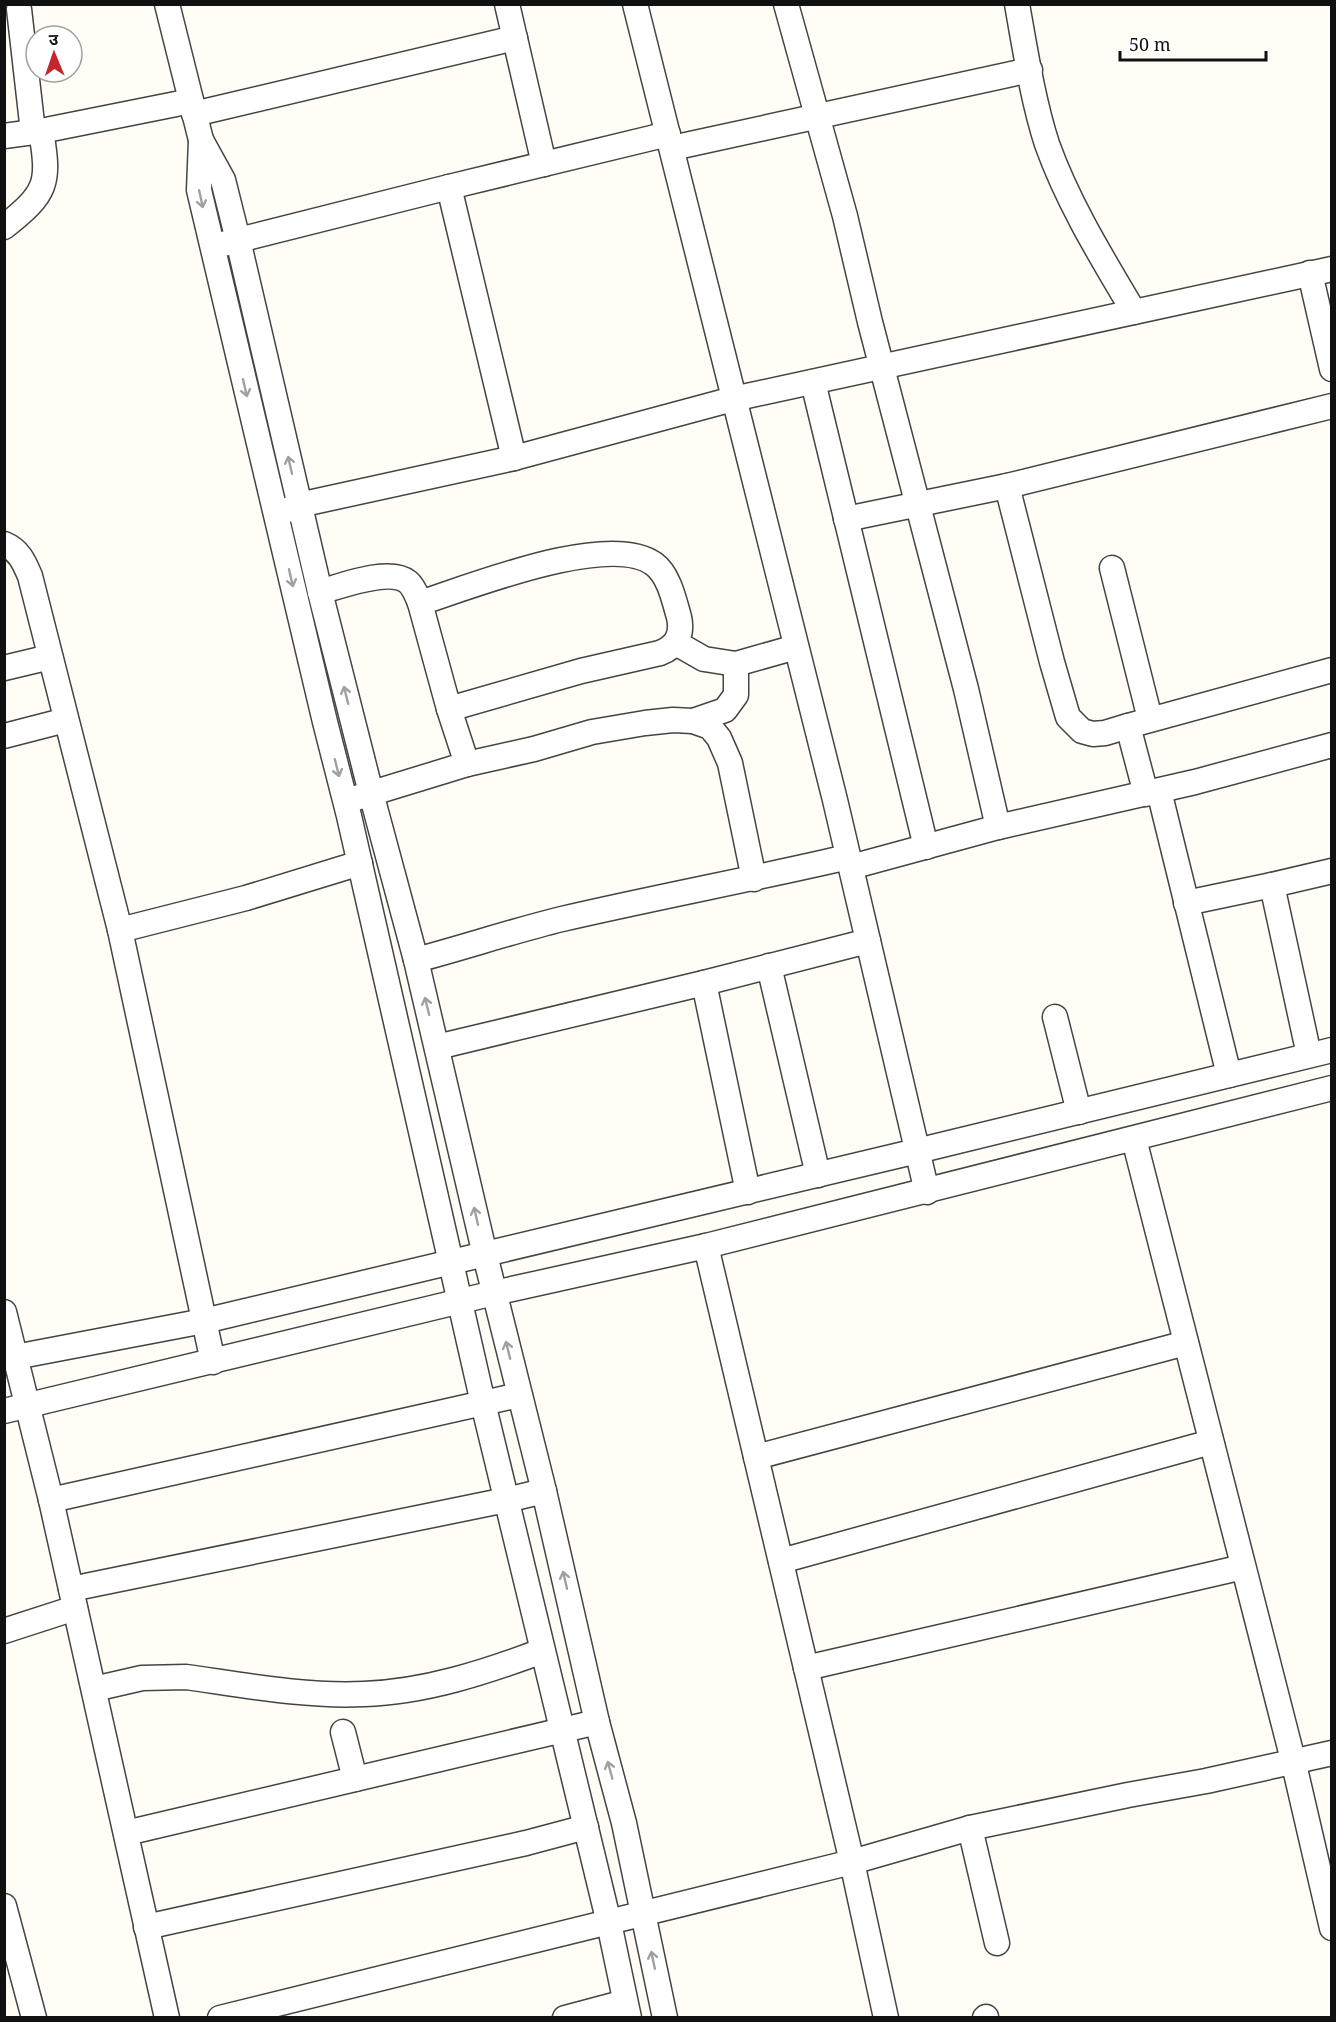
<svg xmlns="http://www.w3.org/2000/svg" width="1336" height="2022" font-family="'Noto Serif','Noto Sans Devanagari',serif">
<rect width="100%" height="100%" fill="#fffdf5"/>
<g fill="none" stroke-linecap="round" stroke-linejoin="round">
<g stroke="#444" stroke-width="27">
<g id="minor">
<polyline points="167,4 201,140 223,180 238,240 320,592 371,793 416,960 485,1255 544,1491 597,1722 624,1823 665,2018"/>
<polyline points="507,4 544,164"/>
<polyline points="635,4 835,800 927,1192"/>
<polyline points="786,4 845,216 870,322 966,689 998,827"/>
<path d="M1017,4C1025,49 1033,101 1047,144C1068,203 1102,258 1134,312"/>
<polyline points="19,9 33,132"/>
<polyline points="194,114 515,38"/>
<polyline points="4,136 41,131 191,101"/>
<polyline points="201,140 199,190 325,722 349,816 483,1403 609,1923 629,2018"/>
<polyline points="672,148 1030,70"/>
<polyline points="449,187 668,134"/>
<path d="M4,227C47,193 50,184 41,131"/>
<polyline points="223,244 449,187 514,458"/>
<polyline points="1310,273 1332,369"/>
<polyline points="813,382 926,847"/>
<polyline points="1007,486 1052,662 1068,717 1082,731 1093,734 1105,733 1128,726"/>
<polyline points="285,511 299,505 514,458 733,399 1332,269"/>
<polyline points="846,519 1007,486 1332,406"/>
<path d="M4,544C19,550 24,562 30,576L120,930L246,898L360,863"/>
<polyline points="1112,568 1150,719"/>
<path d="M320,592C341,586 390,567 408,582C414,587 417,596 420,603L449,709L467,764L356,798"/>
<path d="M420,603C470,587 609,531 654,564C669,575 674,600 679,617C683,635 676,647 660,653L581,671L449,709"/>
<polyline points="676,643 704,659 736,664 796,647"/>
<polyline points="4,668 50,657"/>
<polyline points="693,721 725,710 736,695 736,664"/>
<polyline points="4,736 66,720"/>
<polyline points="467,764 534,749 592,732 645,723 673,720 693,721 710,727 719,738 730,763 754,879"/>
<polyline points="1159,791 1229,1075"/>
<polyline points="1146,794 1128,726 1332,670"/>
<polyline points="851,867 998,827 1195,782 1332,745"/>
<polyline points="1272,885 1332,871"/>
<polyline points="1186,903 1272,885 1309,1055"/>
<polyline points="120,930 213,1362"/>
<path d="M416,960C465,947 513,931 562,919C657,897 753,879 848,857"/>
<polyline points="769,966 818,1175"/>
<polyline points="704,983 748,1192"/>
<polyline points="1055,1017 1079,1112"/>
<polyline points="437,1047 704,983 868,941"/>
<polyline points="1134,1139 1293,1760 1332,1928"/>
<polyline points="4,1312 51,1500 167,2018"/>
<polyline points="15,1357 204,1321 917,1151 1332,1050"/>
<polyline points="4,1411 494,1293 706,1246 1332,1088"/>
<polyline points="756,1457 1186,1343"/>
<polyline points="51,1500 519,1395"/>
<polyline points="781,1561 1211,1442"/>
<polyline points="71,1589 506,1500 544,1491"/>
<polyline points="4,1631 75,1608"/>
<polyline points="806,1668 1243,1567"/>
<path d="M94,1689L142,1678L186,1677C243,1685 307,1697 364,1694C425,1692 486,1672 542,1651"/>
<polyline points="343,1732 355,1779"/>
<polyline points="970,1828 997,1943"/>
<polyline points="126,1833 597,1722"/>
<polyline points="4,1906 34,2018"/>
<polyline points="146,1927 526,1843 586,1827"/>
<polyline points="220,2018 852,1862 706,1246"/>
<polyline points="565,2018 625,2002"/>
<polyline points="886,2018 852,1862 970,1828 1128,1795 1206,1781 1332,1753"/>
<polyline points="985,2018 986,2017"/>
</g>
</g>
<use href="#minor" stroke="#fff" stroke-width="24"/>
</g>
<defs><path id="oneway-shaft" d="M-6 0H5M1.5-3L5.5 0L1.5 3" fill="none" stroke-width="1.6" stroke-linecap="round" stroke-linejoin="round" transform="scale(1.5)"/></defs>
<g stroke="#a0a0a0">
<use href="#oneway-shaft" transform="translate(201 199) rotate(78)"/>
<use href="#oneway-shaft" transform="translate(245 388) rotate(77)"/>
<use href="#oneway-shaft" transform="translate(290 465) rotate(-103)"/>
<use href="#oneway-shaft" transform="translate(291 578) rotate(77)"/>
<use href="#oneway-shaft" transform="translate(346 695) rotate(-104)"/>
<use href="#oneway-shaft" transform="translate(337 768) rotate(76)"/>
<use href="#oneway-shaft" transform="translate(427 1006) rotate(-104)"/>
<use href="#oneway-shaft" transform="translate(476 1216) rotate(-103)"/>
<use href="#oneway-shaft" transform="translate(508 1350) rotate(-104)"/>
<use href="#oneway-shaft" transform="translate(565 1580) rotate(-103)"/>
<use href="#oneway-shaft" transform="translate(610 1770) rotate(-105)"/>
<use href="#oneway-shaft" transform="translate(653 1960) rotate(-102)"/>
</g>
<rect width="1336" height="2022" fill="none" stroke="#111111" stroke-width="12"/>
<g transform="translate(54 54) rotate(358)"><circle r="28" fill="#ffffff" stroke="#a0a0a0" stroke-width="1.5"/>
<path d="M0-4.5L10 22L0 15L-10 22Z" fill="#c4262e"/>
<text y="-9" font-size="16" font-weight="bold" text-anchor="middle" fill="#111111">उ</text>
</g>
<path d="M1120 51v9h146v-9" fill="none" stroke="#111111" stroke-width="3"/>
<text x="1129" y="51" font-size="18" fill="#111111" stroke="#ffffff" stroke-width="4.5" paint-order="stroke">50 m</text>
</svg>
